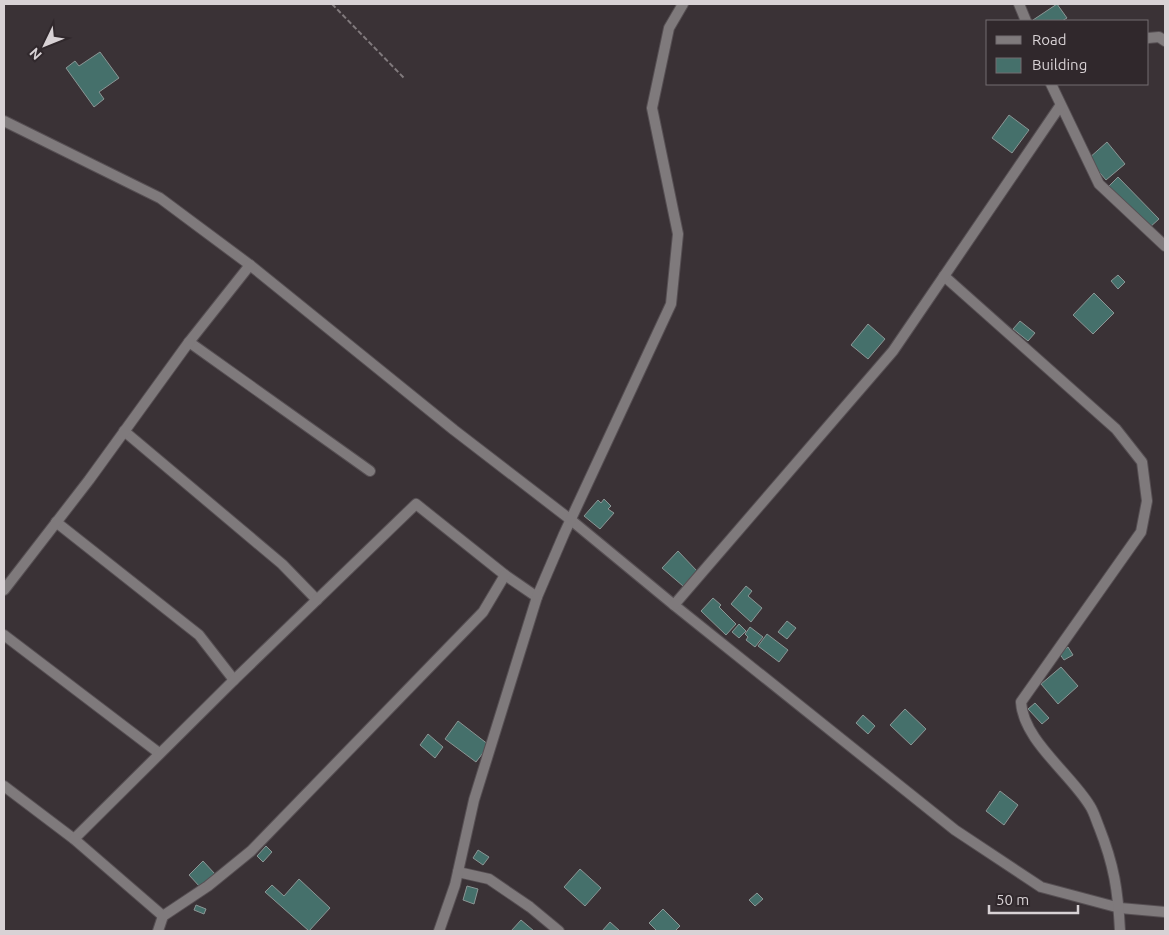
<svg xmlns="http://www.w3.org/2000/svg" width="1169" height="935" font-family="Ubuntu,sans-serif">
<rect width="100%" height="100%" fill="#3a3236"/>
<g fill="#45706b" stroke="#8b9695">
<polygon points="1057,4 1067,18 1062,21 1034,21 1033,20"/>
<polygon points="100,52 119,78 99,92 104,99 94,107 66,68 75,61 79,66"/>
<polygon points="1009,115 1029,130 1012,153 992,138"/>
<polygon points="1107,142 1125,164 1106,180 1088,159"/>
<polygon points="1118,177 1159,219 1149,228 1109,186"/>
<polygon points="1118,275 1125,282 1118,289 1111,281"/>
<polygon points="1094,293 1114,313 1093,334 1073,315"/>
<polygon points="1020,321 1035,333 1028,341 1013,329"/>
<polygon points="868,324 885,339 868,359 851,345"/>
<polygon points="604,499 611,506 608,509 614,513 600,529 584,516 598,500 601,503"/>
<polygon points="678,551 697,571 683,586 662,568"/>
<polygon points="746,586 752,591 748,596 762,608 751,622 731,604"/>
<polygon points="713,598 721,605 719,607 736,624 726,635 701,611"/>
<polygon points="787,621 796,628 787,639 778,632"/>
<polygon points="739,624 746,631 739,638 732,632"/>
<polygon points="750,627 763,637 755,647 746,640 748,637 745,634"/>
<polygon points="767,634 788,650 779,662 758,646"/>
<polygon points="1068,647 1073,655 1064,660 1059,653"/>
<polygon points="1061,667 1078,686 1058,704 1041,684"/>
<polygon points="1035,703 1049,718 1042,724 1028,709"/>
<polygon points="905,709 926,729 911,745 890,725"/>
<polygon points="863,715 875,726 868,734 856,723"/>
<polygon points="458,721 489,745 476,762 445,739"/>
<polygon points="428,734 443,747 435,758 420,745"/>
<polygon points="1000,791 1018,805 1004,825 986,811"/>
<polygon points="266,846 272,852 263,862 257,856"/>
<polygon points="478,850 489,857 483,865 473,858"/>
<polygon points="203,861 215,874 200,887 189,875"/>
<polygon points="580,869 601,888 585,906 564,887"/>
<polygon points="299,879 330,908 309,931 265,892 272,885 284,896"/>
<polygon points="467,886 478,889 474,904 463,900"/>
<polygon points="757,893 763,899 755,906 749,900"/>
<polygon points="196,905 206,909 204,914 194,910"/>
<polygon points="663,909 680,926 675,931 657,931 649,923"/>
<polygon points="521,920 534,931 511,931"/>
<polygon points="610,922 620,931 602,931"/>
</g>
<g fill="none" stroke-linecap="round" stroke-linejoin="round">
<g stroke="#564f53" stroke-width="12">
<g id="street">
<polyline points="1019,4 1026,21"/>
<polyline points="1148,38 1159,37 1165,41"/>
<polyline points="1051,84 1099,184 1165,246"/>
<polyline points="4,121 160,198 250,265 454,430 571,520 674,605 955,830 1041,887 1120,908 1165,912"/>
<path d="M944,276L1116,429L1142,462L1147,501L1141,532L1021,702C1023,740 1071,774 1090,806C1094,812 1096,820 1099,827C1114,865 1118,890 1120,931"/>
<polyline points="189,342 370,471"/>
<polyline points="124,431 282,564 317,600"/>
<polyline points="56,522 199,635 234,680"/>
<polyline points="4,590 89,480 189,342 250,265"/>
<polyline points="674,605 893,351 1060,106"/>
<polyline points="4,635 159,753"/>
<polyline points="4,786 74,839 163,916"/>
<polyline points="74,839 234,680 416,504 505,575 537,597"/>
<polyline points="458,872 489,879 530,907 559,931"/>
<polyline points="158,931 163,916 208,886 251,851 483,612 505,575"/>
<polyline points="439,931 455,885 474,800 537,597 564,534 671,304 678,234 652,108 669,28 683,4"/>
</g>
</g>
<polyline stroke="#817a7d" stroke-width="2" stroke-dasharray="5 2.5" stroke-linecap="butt" points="332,4 404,78"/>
<use href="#street" stroke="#7f7a7c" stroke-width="10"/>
</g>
<rect width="1169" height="935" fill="none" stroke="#d8d2d5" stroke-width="10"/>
<rect x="986" y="20" width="162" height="65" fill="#30282c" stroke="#736c70"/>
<rect x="996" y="36" width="25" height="8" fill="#7f7a7c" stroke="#736c70"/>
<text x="1032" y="45" font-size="15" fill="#d8d2d5">Road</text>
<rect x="996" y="58" width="25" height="15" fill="#45706b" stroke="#736c70"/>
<text x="1032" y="70" font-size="15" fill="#d8d2d5">Building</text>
<g transform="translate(45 45) rotate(227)" stroke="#30282c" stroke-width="4" paint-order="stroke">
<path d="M0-4L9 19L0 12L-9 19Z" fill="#d8d2d5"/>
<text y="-8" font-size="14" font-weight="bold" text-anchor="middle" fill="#d8d2d5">N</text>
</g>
<path d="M989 905v8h89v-8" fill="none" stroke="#d8d2d5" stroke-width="2.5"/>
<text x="996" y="905" font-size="15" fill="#d8d2d5" stroke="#30282c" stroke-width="4" paint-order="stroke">50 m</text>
</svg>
